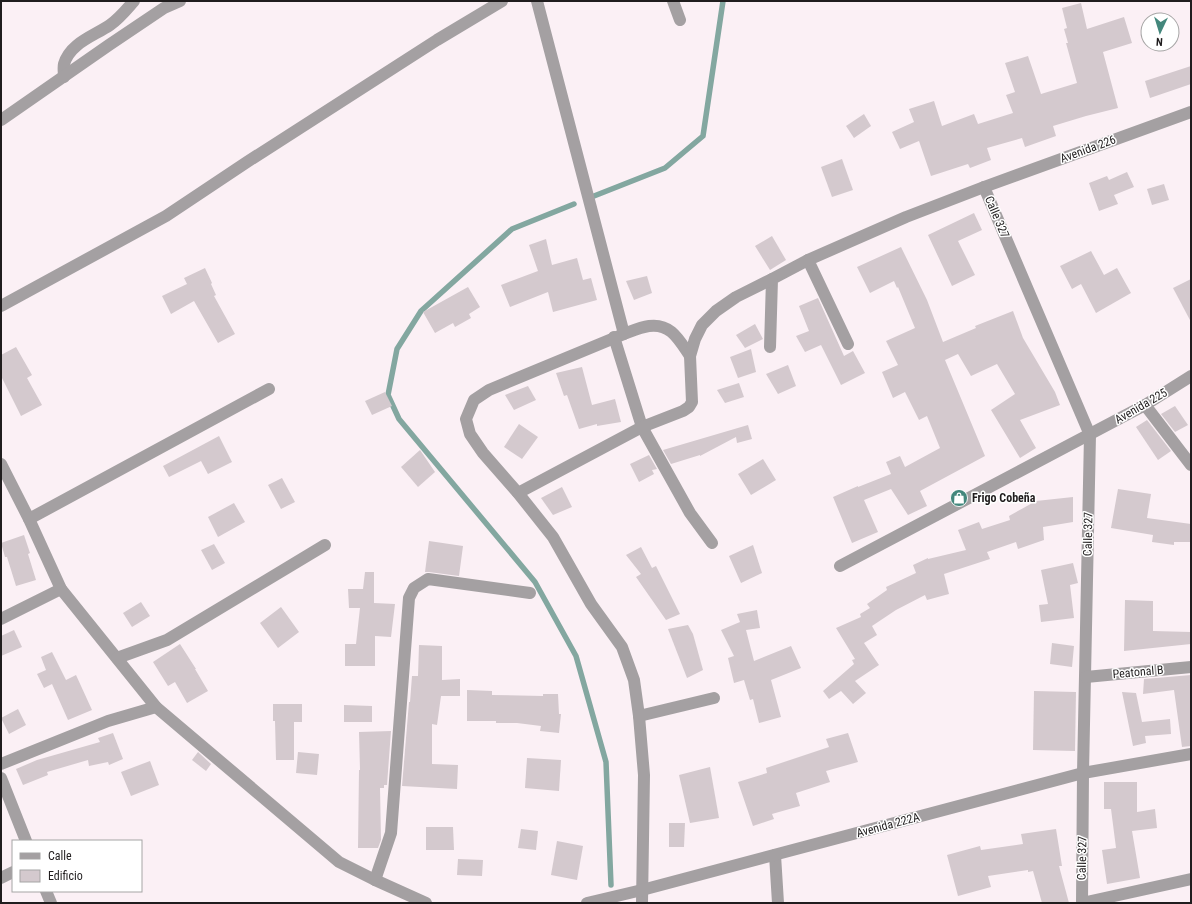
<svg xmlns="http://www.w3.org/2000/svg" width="1192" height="904" font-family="'Roboto Condensed',sans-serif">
<rect width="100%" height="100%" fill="#fbf0f5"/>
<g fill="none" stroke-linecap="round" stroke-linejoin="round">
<g stroke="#83a7a0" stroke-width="5.5">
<polyline points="594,196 665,168 703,136 723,1"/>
<polyline points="574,204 512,229 421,311 397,349 388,395 399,419 535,582 576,656 606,762 611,885"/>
</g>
</g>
<g fill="#d4c9ce">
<polygon points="1081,3 1087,29 1124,17 1132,43 1103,52 1118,108 1086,116 1053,126 1056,136 1025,147 1022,138 987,148 991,160 970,168 968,164 931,176 919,141 900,149 892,132 914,122 909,109 934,101 942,126 974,114 978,124 1013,113 1006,95 1015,92 1005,63 1028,56 1041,94 1077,83 1066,43 1068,43 1064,29 1067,28 1062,8"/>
<polygon points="1191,66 1191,84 1150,98 1145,81"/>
<polygon points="864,114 871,126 854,138 846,126"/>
<polygon points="842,159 853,190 832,197 821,167"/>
<polygon points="1127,172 1134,187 1114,195 1118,204 1099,211 1089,183 1107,176 1109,180"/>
<polygon points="1164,184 1169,200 1152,205 1147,189"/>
<polygon points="974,213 982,230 958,241 975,275 952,286 928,235"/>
<polygon points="772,236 786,260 770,270 755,246"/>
<polygon points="546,239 552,265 577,258 583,280 591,278 597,300 553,312 548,292 510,307 501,285 538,271 529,245"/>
<polygon points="901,247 927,300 943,342 976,328 975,326 1013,311 1023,338 1055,392 1060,405 1020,420 1036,448 1020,458 991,410 1015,394 997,364 971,376 958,354 945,360 985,456 920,491 927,506 908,515 891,489 864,500 878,532 852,543 833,497 858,486 858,487 891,474 886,462 900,456 905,467 940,448 927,416 919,420 905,392 893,398 882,372 898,365 886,341 915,328 898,287 897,288 894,281 870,293 857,267"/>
<polygon points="1091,251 1104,275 1117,268 1131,293 1096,313 1081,284 1072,289 1060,266"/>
<polygon points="205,268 212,283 211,284 216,295 214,296 235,334 218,343 194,301 171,314 162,296 187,284 184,278"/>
<polygon points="647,276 652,293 634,300 626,281"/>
<polygon points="1191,279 1191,322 1173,288"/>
<polygon points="468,287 480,307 469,314 471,318 455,327 453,323 435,333 423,312"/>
<polygon points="818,298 844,356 853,351 865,373 841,385 821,345 805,352 796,336 809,331 799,306"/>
<polygon points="755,324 763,339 745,348 736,335"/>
<polygon points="16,347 32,375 27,378 42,405 21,416 1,376 1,355"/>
<polygon points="751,349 756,372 738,378 730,357"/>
<polygon points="788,365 796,386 778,394 766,374"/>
<polygon points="582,367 592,405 615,399 621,422 597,426 597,424 579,429 567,395 564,396 556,373"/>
<polygon points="739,383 744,397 725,403 717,390"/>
<polygon points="528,386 536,400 514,410 505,395"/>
<polygon points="385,392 392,406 372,415 365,401"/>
<polygon points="1175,406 1188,425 1175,432 1161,414"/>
<polygon points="1147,420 1171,451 1158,460 1136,427"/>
<polygon points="519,424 538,437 522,459 504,447"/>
<polygon points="748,425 752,439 737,443 736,437 700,456 700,455 671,464 663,450"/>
<polygon points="219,436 232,462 208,474 201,461 169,477 163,466"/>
<polygon points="420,450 435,472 418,487 401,467"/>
<polygon points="649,455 657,469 652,470 654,474 639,482 630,464"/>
<polygon points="763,459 776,480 751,495 738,474"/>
<polygon points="282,478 295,502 281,509 268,485"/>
<polygon points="562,487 572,507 553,515 541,498"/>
<polygon points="1118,489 1151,494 1147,518 1191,524 1191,542 1174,542 1174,545 1152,542 1153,535 1111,528"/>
<polygon points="1073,497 1073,522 1043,527 1044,540 1018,549 1016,542 987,552 990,559 944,574 949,594 927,600 925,595 896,610 872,626 877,635 864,643 879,665 855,681 866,693 853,704 841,691 829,699 823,691 854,664 852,660 855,659 836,628 861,617 860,614 870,608 867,604 887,590 886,587 916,573 913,565 928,558 928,559 966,550 958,530 979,522 982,529 1010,520 1009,516 1036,501"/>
<polygon points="234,503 245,522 218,537 208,517"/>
<polygon points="24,535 30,553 28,554 36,580 16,586 7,557 5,557 1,543"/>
<polygon points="429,541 463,546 459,576 429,572 425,572"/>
<polygon points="214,544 225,563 212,570 201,550"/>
<polygon points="753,545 762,573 741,583 729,556"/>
<polygon points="641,547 652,568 656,566 680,614 666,620 636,577 641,574 626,555"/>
<polygon points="1073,563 1078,583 1070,585 1074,618 1041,622 1039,605 1048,604 1041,570"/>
<polygon points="365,572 374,572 374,603 395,604 391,637 375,636 375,666 345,666 345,644 356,644 360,608 349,608 348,589 363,589"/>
<polygon points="1125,600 1153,601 1153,631 1191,632 1191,644 1124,651"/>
<polygon points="141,602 150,616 132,627 123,613"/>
<polygon points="281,607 299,632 278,648 260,623"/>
<polygon points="757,610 760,628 746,630 754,661 791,646 801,668 771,680 781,717 759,723 753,699 750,700 744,680 734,683 728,658 734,656 721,630 740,622 737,614"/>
<polygon points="688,625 693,634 703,670 687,678 668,629"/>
<polygon points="14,630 22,647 1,656 1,636"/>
<polygon points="1052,643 1074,646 1072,667 1050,664"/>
<polygon points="180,644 196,669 195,669 208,691 187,703 175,682 168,686 153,662"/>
<polygon points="419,645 442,646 442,680 460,679 460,696 441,696 437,725 432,724 432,764 458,765 457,789 402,786 409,702 410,702 412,676 418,676"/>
<polygon points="52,652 66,680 76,675 92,710 68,720 52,684 44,688 37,674 46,670 41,657"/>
<polygon points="1191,675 1191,746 1182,747 1174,690 1143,694 1144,679"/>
<polygon points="467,690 492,691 492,695 543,696 543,694 558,694 559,714 561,714 559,733 540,731 541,726 517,723 496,723 496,721 467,721"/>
<polygon points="1034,691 1076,692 1075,751 1033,750"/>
<polygon points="1122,692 1136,693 1142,722 1170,719 1171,734 1145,736 1146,743 1133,746"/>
<polygon points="273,704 302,704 302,722 294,722 294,760 276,760 275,721 273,721"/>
<polygon points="344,705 372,706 372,722 344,722"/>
<polygon points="18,709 26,725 9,734 1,718"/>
<polygon points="391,731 387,785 384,785 384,788 380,788 381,840 378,848 358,848 359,770 360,770 359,732"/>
<polygon points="113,733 123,759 109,765 108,762 89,766 88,760 47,772 48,775 23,785 16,769 37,760 100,742 98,738"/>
<polygon points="848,733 858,762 826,771 830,782 796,793 800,806 772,814 774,819 753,826 738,782 767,773 766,768 829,747 826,739"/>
<polygon points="198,752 211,764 206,771 192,760"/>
<polygon points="298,752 319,754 317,775 296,773"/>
<polygon points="527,758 561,760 559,791 525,788"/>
<polygon points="150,761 159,785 131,796 121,772"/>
<polygon points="710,767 719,818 690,823 679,775"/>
<polygon points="1104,782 1137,782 1137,812 1155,809 1157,828 1132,831 1140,878 1107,884 1102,850 1116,848 1111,809 1104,809"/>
<polygon points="669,823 685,823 684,847 669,847"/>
<polygon points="426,827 453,827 454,850 426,850"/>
<polygon points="521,829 538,831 536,850 518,848"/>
<polygon points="1056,829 1062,866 1059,866 1069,903 1042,903 1033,871 1028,872 1028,870 988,876 991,887 958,896 947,855 980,846 981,850 1023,844 1021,834"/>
<polygon points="557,841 583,846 577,880 551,875"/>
<polygon points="458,859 483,860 482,876 457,875"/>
</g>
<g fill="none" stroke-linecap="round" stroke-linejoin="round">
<g stroke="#a4a0a2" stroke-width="12">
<polyline points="537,1 624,334 489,390 474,400 466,419 470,434 483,453 518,493 553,537 591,604 622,647 634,680 639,716 644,775 642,903"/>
<polyline points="673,1 680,20"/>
<path d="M64,77C64,73 63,68 64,64C70,43 94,36 110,25C120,18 126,10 134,1"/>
<polyline points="1,120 109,45 164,8 180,1"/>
<polyline points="984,187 1090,435 1083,773 1082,903 1191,879"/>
<polyline points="1,306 166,216 247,162 437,40 502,1"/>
<path d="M624,334C632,331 641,327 649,326C671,323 679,340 690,356"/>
<polyline points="614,337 642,427 690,513 712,543"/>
<polyline points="848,344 808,260 906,217 984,187 1191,112"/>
<polyline points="770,347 772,279 808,260"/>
<polyline points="1145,405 1191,465"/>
<polyline points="1,464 29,519 61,589 156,707 339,862 375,880 426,903"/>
<polyline points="518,493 642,427 683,411 689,407 692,402 690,356 695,339 702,325 716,311 736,297 772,279"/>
<polyline points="29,519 269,389"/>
<polyline points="840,566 1145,405 1191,376"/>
<polyline points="1,619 61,589"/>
<polyline points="117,658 167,640 325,545"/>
<polyline points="1086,677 1191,667"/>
<polyline points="639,716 714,698"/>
<polyline points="1,764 108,721 156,707"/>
<polyline points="1,778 26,841"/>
<polyline points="775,855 778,903"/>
<polyline points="1,878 13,872"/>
<polyline points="375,880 391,833 409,598 414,588 428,579 530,593"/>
<polyline points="46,891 51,903"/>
<polyline points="587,903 642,890 1083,773 1191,754"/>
</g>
</g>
<defs>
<g id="shop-disc" transform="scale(0.9)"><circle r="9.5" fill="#43877c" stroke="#fff"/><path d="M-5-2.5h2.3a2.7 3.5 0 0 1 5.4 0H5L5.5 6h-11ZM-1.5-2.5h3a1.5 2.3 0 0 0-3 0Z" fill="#fff"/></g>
</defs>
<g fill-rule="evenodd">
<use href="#shop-disc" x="959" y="498"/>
</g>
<g text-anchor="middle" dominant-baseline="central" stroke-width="3" stroke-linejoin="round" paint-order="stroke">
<g font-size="12" fill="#201d1e" stroke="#fff">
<text transform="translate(1088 149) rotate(-20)">Avenida 226</text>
<text transform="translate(997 217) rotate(67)">Calle 327</text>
<text transform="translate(1141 406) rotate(-30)">Avenida 225</text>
<text transform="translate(1088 534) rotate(-89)">Calle 327</text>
<text transform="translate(1138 672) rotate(-5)">Peatonal B</text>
<text transform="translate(888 825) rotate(-15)">Avenida 222A</text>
<text transform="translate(1082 858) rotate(-89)">Calle 327</text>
</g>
<g font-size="12" font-weight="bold" fill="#201d1e" stroke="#fff" text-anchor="start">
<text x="972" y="498">Frigo Cobeña</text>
</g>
</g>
<rect width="1192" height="904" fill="none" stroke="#201d1e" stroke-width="4"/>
<rect x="12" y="840" width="130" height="52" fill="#ffffff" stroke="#a6a5a5"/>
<rect x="20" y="853" width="20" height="6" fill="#a4a0a2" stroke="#a6a5a5"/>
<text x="48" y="860" font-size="12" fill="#201d1e">Calle</text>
<rect x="20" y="870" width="20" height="12" fill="#d4c9ce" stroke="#a6a5a5"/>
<text x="48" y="880" font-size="12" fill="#201d1e">Edificio</text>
<g transform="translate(1160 32) rotate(184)"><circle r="19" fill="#ffffff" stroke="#a6a5a5"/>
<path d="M0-3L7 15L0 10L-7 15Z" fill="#43877c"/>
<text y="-6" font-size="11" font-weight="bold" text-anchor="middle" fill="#201d1e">N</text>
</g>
</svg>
